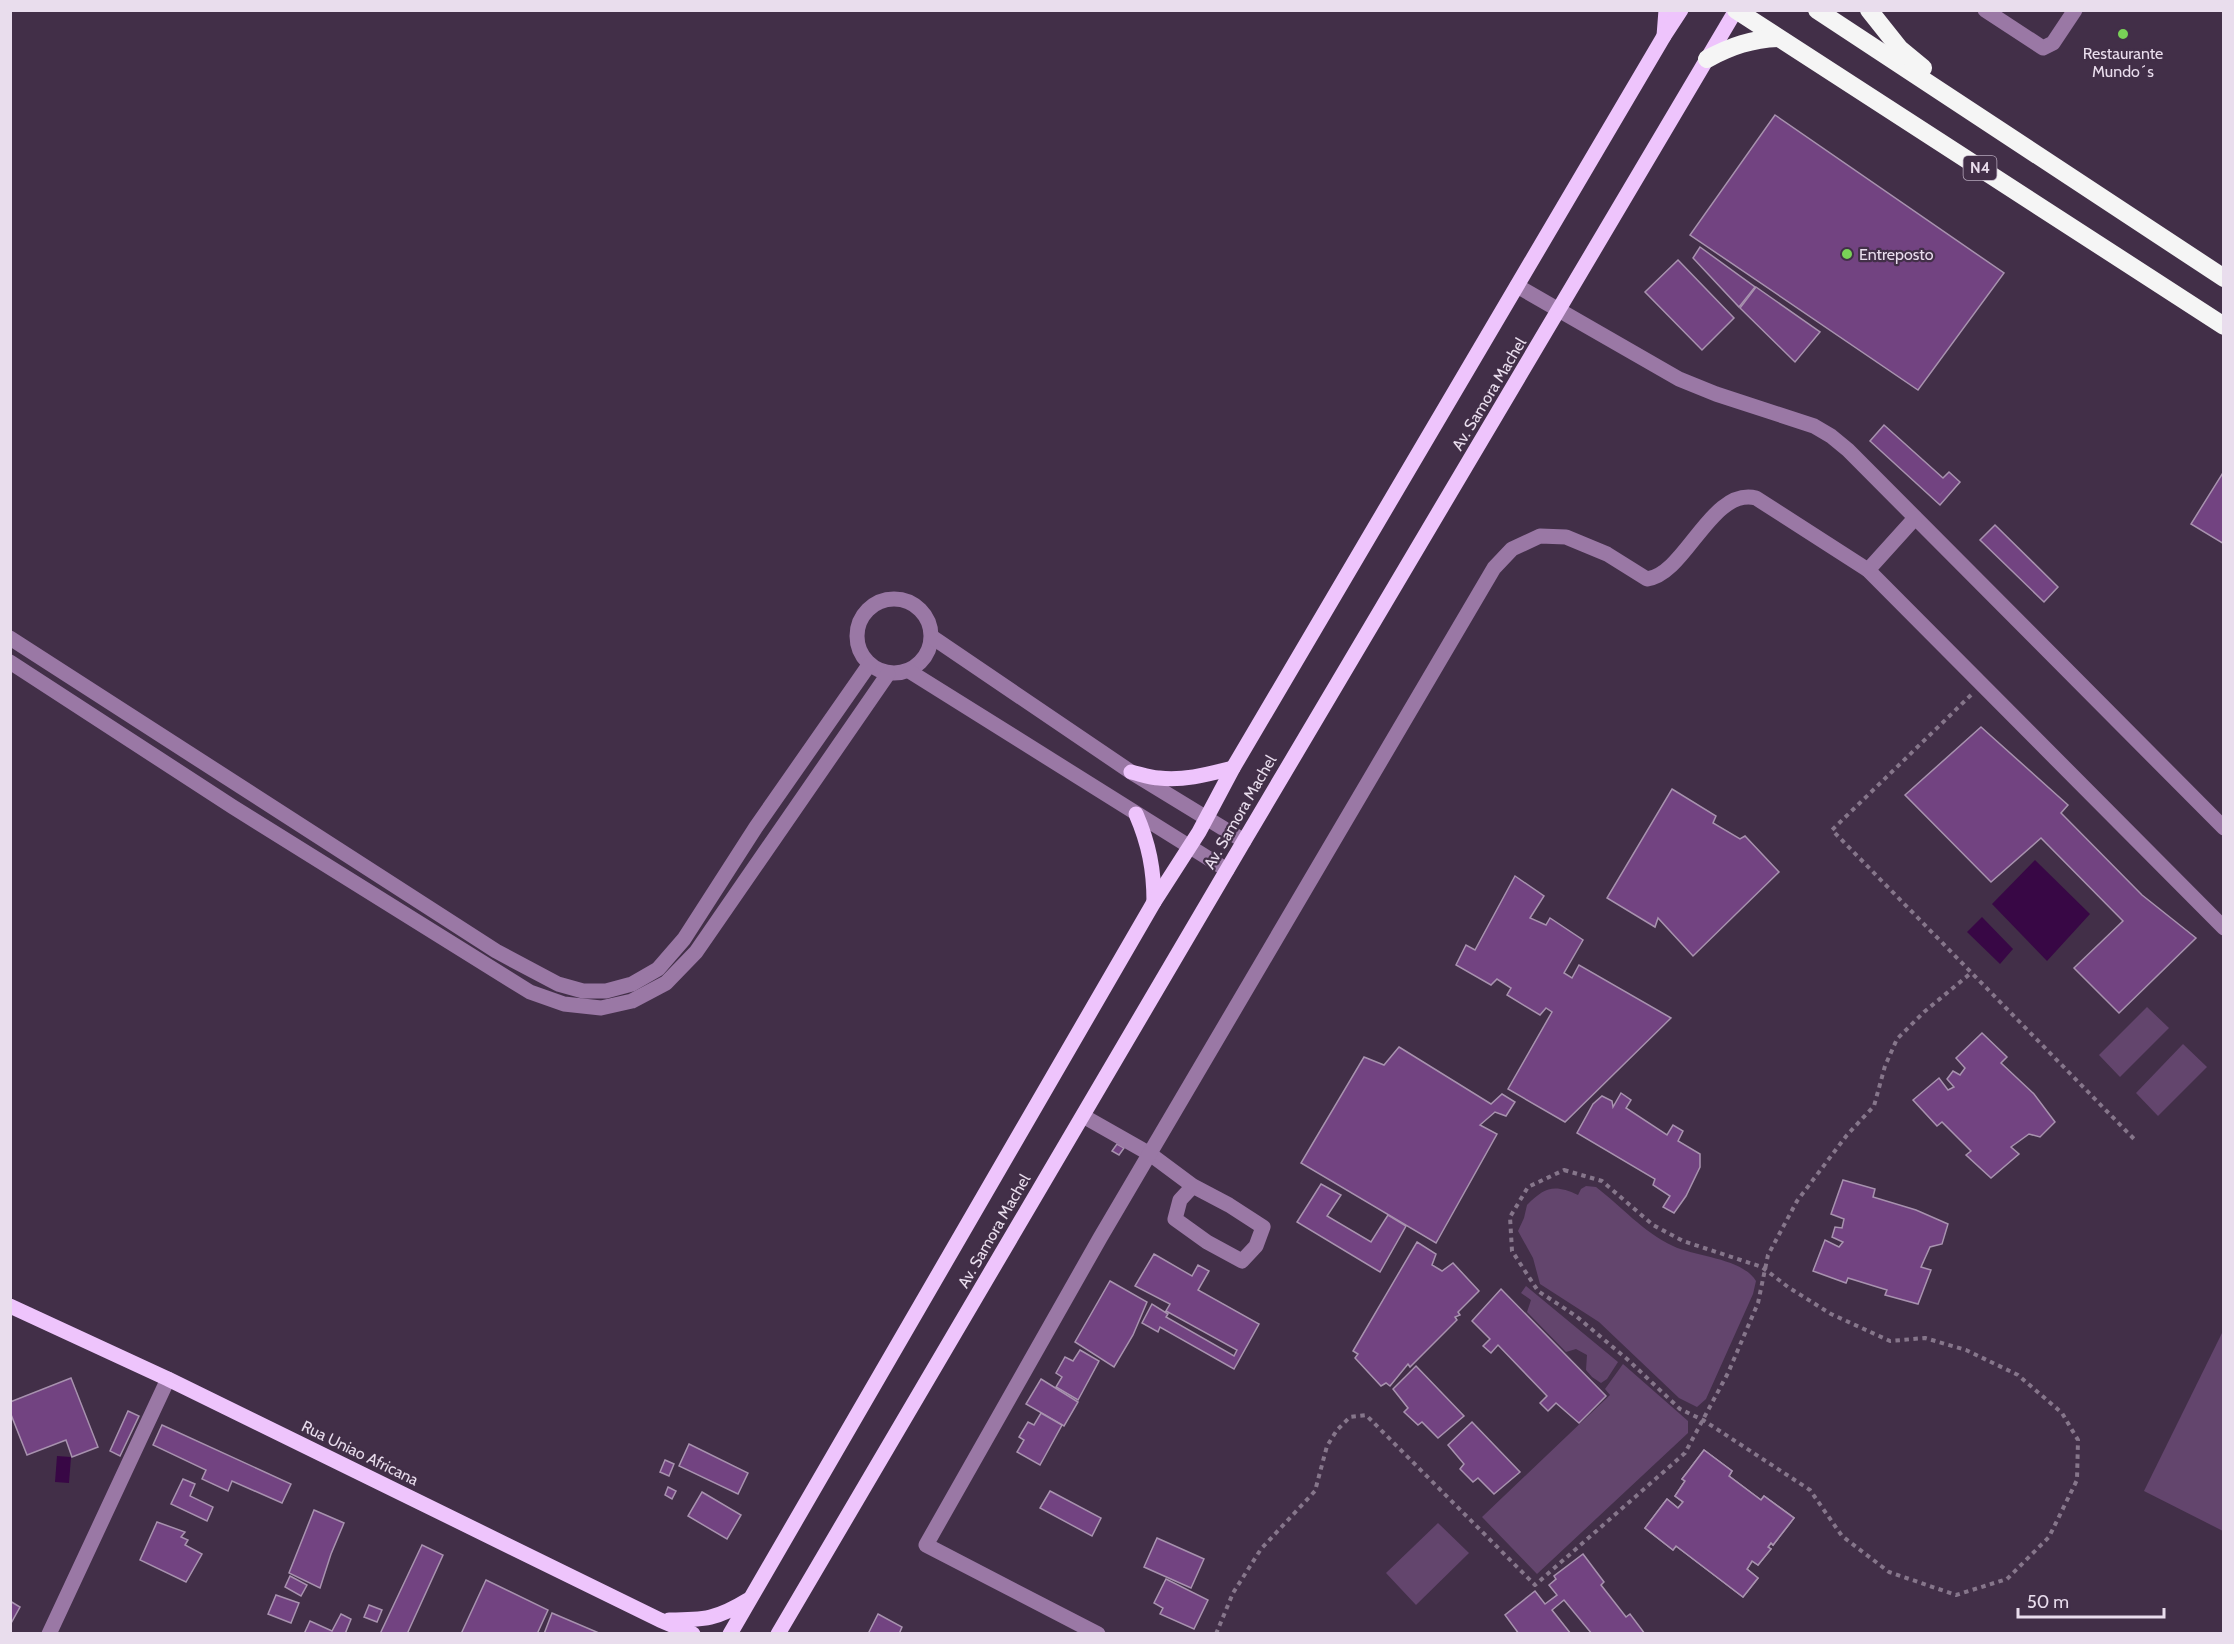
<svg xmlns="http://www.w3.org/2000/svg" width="2234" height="1644" font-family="Cabin,sans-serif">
<rect width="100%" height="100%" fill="#422f48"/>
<g fill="#63456d">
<polygon points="2147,1007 2169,1028 2120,1077 2099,1055"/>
<polygon points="2183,1044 2207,1067 2158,1116 2136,1093"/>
<path d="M1586,1186L1596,1187C1621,1206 1643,1232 1673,1246C1696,1257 1742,1258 1756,1281L1753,1294L1706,1399L1697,1407L1679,1398L1599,1322L1540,1284L1533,1258L1518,1231L1524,1218L1527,1205C1545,1187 1554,1184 1578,1195L1581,1189Z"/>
<polygon points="1526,1286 1618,1362 1607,1379 1601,1383 1592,1377 1586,1370 1587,1355 1576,1349 1566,1352 1527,1312 1531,1300 1521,1293"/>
<polygon points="2223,1331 2223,1531 2144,1491"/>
<polygon points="1623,1364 1688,1421 1688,1433 1537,1574 1482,1517 1610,1395 1605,1389"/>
<polygon points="1438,1523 1469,1553 1416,1605 1386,1573"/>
</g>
<g fill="#380745">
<polygon points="2035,860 2090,914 2047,961 1992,904"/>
<polygon points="1982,917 2013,949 2000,964 1967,932"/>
<polygon points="57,1456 71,1457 69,1483 55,1482"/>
</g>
<g fill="#724381" stroke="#a892af" stroke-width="1.5" fill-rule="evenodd">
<polygon points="1775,115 2004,273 1918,390 1690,235"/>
<polygon points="1700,247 1755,287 1739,307 1693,258"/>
<polygon points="1678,260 1734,318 1702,350 1645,292"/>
<polygon points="1756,287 1820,332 1795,362 1740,308"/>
<polygon points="1884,425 1943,478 1949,472 1960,482 1940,505 1870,441"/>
<polygon points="2224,471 2224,544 2191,524"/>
<polygon points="1995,525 2058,587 2044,602 1980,540"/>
<polygon points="1981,727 2068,805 2061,813 2142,895 2196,938 2119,1013 2074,968 2123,921 2041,838 1991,882 1905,795"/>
<polygon points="1672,789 1716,816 1713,823 1740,839 1745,836 1779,872 1693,956 1658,918 1655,927 1607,898"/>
<polygon points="1515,876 1544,896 1530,918 1546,925 1550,918 1583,940 1564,973 1572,978 1579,965 1671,1018 1565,1122 1508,1089 1552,1012 1546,1008 1540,1015 1507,995 1511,988 1497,979 1491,985 1456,965 1466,945 1475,950"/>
<polygon points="1982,1033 2007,1057 2001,1063 2034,1094 2055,1122 2040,1137 2029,1134 2011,1147 2019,1154 1991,1178 1966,1155 1971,1151 1942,1122 1937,1126 1913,1100 1939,1078 1948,1090 1954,1087 1947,1079 1953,1071 1960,1075 1965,1068 1956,1058"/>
<polygon points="1399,1047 1491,1104 1502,1094 1515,1102 1506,1116 1495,1112 1480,1125 1497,1134 1436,1243 1301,1163 1364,1057 1384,1065"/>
<polygon points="1621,1093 1631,1100 1626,1108 1667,1135 1673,1125 1683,1131 1678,1141 1700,1154 1700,1167 1686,1196 1674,1213 1663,1207 1670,1196 1653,1185 1655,1179 1577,1133 1593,1104 1602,1096 1612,1101 1613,1107"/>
<polygon points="1117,1144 1124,1148 1119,1155 1112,1151"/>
<polygon points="1843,1180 1875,1189 1873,1197 1916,1210 1948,1224 1942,1244 1930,1247 1921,1267 1931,1270 1918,1304 1885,1295 1887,1290 1848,1278 1846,1283 1813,1271 1825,1240 1839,1247 1843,1242 1832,1237 1835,1227 1842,1228 1844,1219 1831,1214"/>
<polygon points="1321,1184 1341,1195 1327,1216 1371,1242 1388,1215 1406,1226 1380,1272 1297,1222"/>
<polygon points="1417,1242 1436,1254 1432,1265 1442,1271 1453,1263 1479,1291 1458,1312 1460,1315 1455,1317 1457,1320 1410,1367 1408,1364 1390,1386 1386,1383 1381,1386 1355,1358 1358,1354 1353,1351"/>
<polygon points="1154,1254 1192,1276 1198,1265 1209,1271 1198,1290 1259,1324 1234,1369 1160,1327 1158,1332 1142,1323 1152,1304 1168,1314 1166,1317 1234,1356 1237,1350 1166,1311 1170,1304 1135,1286"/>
<polygon points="1110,1281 1147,1302 1133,1335 1114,1367 1075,1342"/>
<polygon points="1501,1289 1606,1396 1579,1423 1556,1403 1548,1411 1540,1403 1547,1396 1498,1345 1491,1353 1483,1346 1490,1339 1472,1321"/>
<polygon points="1080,1350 1099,1361 1078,1400 1056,1387 1062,1377 1056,1373 1065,1357 1073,1361"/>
<polygon points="1416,1366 1464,1416 1438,1438 1422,1422 1418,1425 1404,1412 1408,1408 1393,1389"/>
<polygon points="71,1378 98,1447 72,1457 66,1440 27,1455 10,1412 10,1402"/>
<polygon points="1041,1379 1078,1402 1064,1426 1026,1404"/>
<polygon points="128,1411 139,1416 120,1456 110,1451"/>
<polygon points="1041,1413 1062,1425 1040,1465 1017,1452 1024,1440 1019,1437 1028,1422 1034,1425"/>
<polygon points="1472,1422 1520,1472 1494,1494 1478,1478 1473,1482 1460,1469 1464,1464 1448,1445"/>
<polygon points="162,1425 291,1484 282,1503 232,1481 228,1491 202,1479 206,1470 153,1445"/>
<polygon points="689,1444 748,1473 738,1494 679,1466"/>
<path d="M1704,1450L1732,1471L1729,1476L1761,1500L1764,1496L1794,1518L1773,1545L1771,1543L1768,1547L1771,1549L1758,1565L1752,1561L1747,1569L1758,1578L1743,1597L1676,1546L1673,1550L1645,1528L1667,1499L1678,1508L1683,1502L1675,1496L1685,1481L1682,1479ZM1696,1498L1753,1541L1744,1553L1687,1511Z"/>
<polygon points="1704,1450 1732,1471 1729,1476 1761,1500 1764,1496 1794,1518 1773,1545 1771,1543 1768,1547 1771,1549 1758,1565 1752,1561 1747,1569 1758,1578 1743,1597 1676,1546 1673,1550 1645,1528 1667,1499 1678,1508 1683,1502 1675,1496 1685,1481 1682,1479"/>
<polygon points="665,1460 674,1464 669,1476 660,1472"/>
<polygon points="183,1479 195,1484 190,1496 213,1507 207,1521 171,1504"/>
<polygon points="668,1487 676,1491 672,1499 665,1495"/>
<polygon points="1050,1491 1101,1518 1092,1536 1040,1508"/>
<polygon points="702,1492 741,1515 727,1539 688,1516"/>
<polygon points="314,1510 344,1523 331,1554 320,1588 289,1573"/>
<polygon points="157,1522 185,1532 181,1537 188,1540 185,1545 202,1554 186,1582 140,1560"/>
<polygon points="1157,1538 1204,1559 1191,1588 1144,1567"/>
<polygon points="422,1545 443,1555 407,1634 380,1634"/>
<polygon points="1583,1554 1604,1582 1601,1585 1626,1617 1630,1614 1645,1634 1592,1634 1564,1600 1552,1610 1571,1634 1519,1634 1505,1615 1535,1591 1545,1604 1557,1595 1549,1585 1556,1579 1554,1576"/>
<polygon points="290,1576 307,1585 301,1596 285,1587"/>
<polygon points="1166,1579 1208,1600 1194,1629 1160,1614 1163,1608 1154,1603"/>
<polygon points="486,1580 548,1610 537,1634 461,1634"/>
<polygon points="276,1595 299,1603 291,1623 268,1614"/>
<polygon points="10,1601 20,1607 10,1625"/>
<polygon points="369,1605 382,1610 377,1622 364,1617"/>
<polygon points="552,1613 599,1633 599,1634 544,1634"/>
<polygon points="341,1614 351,1619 345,1634 304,1634 310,1621 332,1631"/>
<polygon points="878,1614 902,1627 899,1634 868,1634"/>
</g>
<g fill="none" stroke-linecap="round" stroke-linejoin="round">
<g stroke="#86768b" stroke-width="4" stroke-dasharray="4.5 4.5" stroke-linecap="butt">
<polyline points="1971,695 1832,830 2136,1141"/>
<polygon points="1564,1170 1602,1181 1653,1225 1683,1241 1762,1267 1788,1287 1831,1314 1890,1341 1925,1338 1966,1350 2018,1375 2062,1413 2078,1440 2077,1480 2049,1537 2007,1579 1956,1595 1889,1572 1842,1536 1810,1490 1703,1420 1680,1409 1627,1359 1576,1316 1538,1291 1512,1251 1510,1217 1528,1187"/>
<polyline points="1216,1634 1233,1593 1261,1549 1315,1491 1327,1446 1337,1430 1350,1417 1366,1415 1535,1585 1685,1453 1728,1373 1758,1303 1768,1255 1797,1201 1847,1135 1874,1106 1885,1066 1897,1039 1924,1012 1971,973"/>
</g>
<g stroke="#9a78a5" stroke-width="15">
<polyline points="1985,10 2043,48 2053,43 2075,10"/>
<polyline points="1517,286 1679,379 1716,394 1814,426 1831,436 1848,450 2224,828"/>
<polyline points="1868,570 1915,518"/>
<circle cx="894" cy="636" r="37"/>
<polyline points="932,637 1131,772 1244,841"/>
<polyline points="10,638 496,951 558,984 583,991 606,991 632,984 658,969 684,939 756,827 869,665"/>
<polyline points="10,662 233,807 530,992 564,1004 601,1008 632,1001 666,983 696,952 888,674"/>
<polyline points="909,671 1227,870"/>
<polyline points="1083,1116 1150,1154 1193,1186 1229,1205 1263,1227 1256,1246 1242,1261 1207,1242 1175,1219 1180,1200 1193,1186"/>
<polyline points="49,1634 168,1379"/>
<path d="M1098,1634L926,1545L1100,1238L1494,568L1512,549L1540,536L1566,537L1607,554L1647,579C1686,574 1711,487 1756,498L1868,570L2224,928"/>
</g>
<g stroke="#eec4fc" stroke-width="15">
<polyline points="1664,36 1666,10"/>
<path d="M1131,772C1140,774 1150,778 1159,778C1184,781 1209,774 1233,768"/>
<path d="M1136,814C1149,844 1154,870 1154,902"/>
<polyline points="10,1306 168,1379 660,1620 693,1634"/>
<path d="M669,1620C705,1620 717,1619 748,1600"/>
<polyline points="730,1634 1154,902 1199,832 1233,768 1664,36 1681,10"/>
<polyline points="778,1634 1244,841 1736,10"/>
</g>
<g stroke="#f5f5f5" stroke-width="18">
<polyline points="1736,10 2224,326"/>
<polyline points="1817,10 2224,278"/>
<polyline points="1869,10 1900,49 1923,68"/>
<path d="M1707,59C1731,46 1752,39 1778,38"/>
</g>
</g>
<g fill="#79d157" stroke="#422f48" stroke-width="2">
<circle cx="2123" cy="34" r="6"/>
<circle cx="1847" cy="254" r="6"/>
</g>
<g text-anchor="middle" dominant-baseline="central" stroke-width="4.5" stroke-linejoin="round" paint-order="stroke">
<rect fill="#422f48" stroke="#b7a9bc" stroke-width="1.5" x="1963.5" y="156" width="33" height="24" rx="4.5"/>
<g font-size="15" font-weight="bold" fill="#e9dded">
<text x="1980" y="168">N4</text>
</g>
<g font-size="16" fill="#e9dded" stroke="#422f48">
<text x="2123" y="53">Restaurante<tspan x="2123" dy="18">Mundo´s</tspan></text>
<text x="1859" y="254" text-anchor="start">Entreposto</text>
</g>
<g font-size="16" fill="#e9dded" stroke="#422f48">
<text transform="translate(1489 394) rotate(-59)">Av. Samora Machel</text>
<text transform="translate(1240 812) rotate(-60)">Av. Samora Machel</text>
<text transform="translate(994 1231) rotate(-60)">Av. Samora Machel</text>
<text transform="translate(360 1453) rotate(26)">Rua Uniao Africana</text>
</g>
</g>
<rect width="2234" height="1644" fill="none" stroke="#e9dded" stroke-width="24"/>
<path d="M2018 1608v9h146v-9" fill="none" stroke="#e9dded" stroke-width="3"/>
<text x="2027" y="1608" font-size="18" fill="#e9dded" stroke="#422f48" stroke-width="4.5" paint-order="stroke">50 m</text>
</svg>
